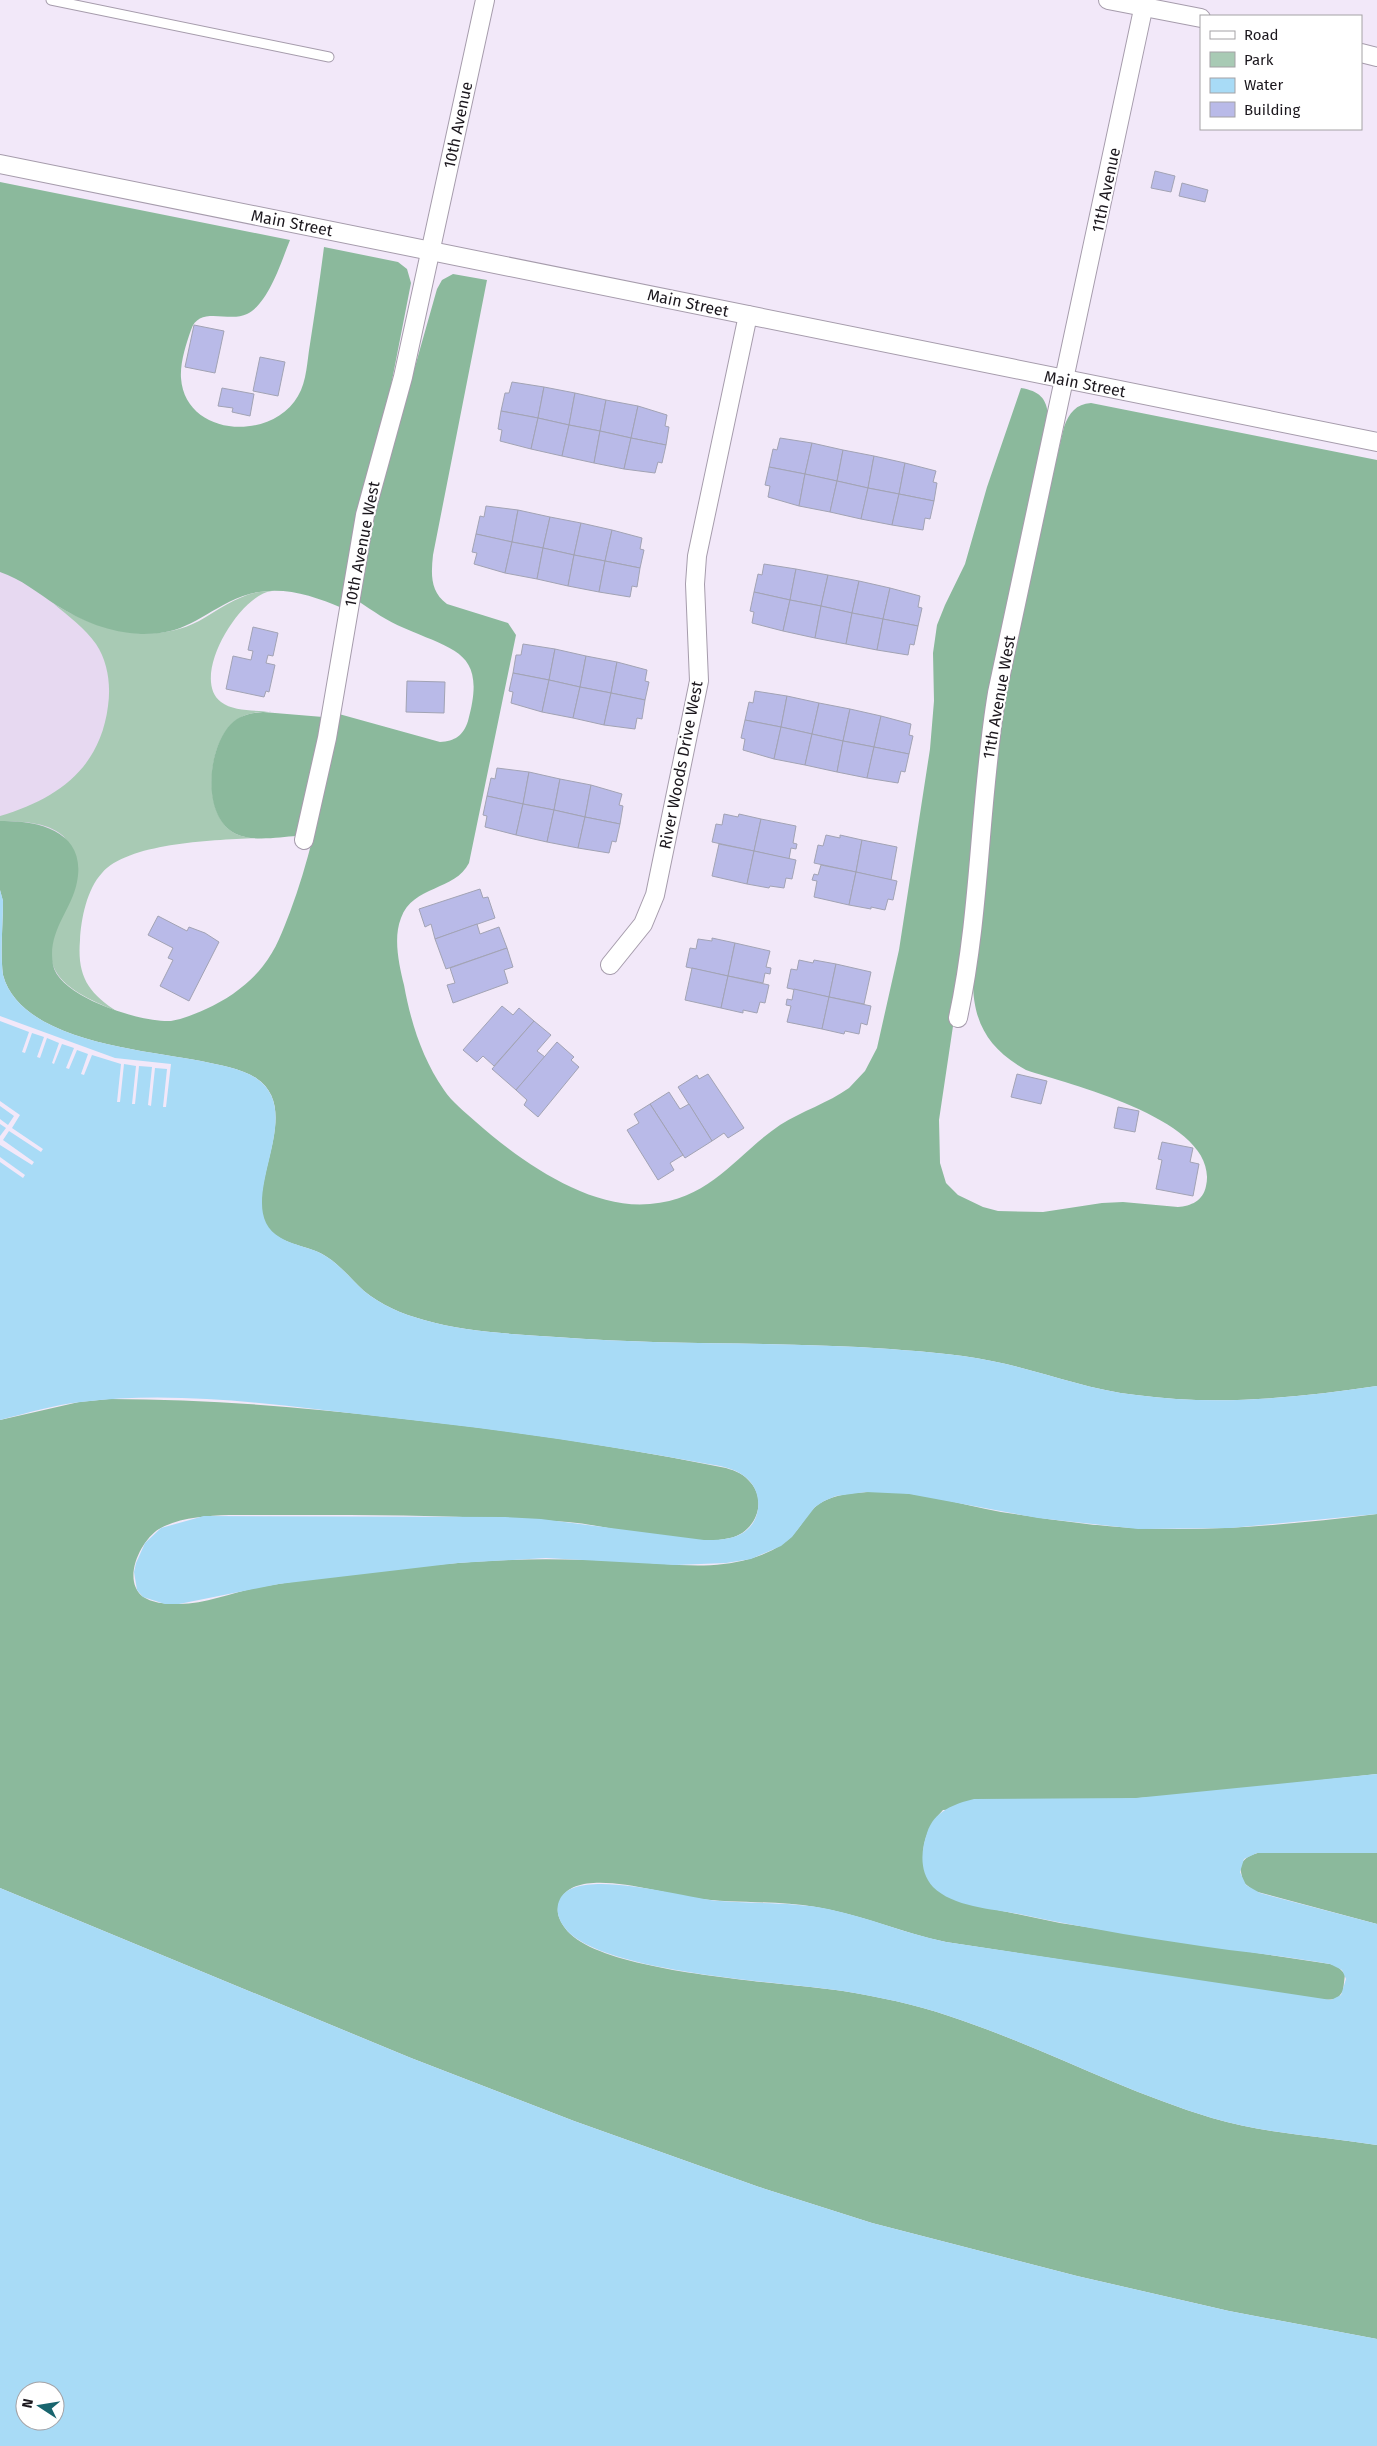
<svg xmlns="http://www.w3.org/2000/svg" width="1377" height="2446" font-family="'Fira Sans',sans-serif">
<rect width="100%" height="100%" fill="#f2e8f9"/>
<polygon fill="#e7d9f1" points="0,529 147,558 51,1025 3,909 0,890"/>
<path fill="#a8cab4" d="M272,591C240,594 189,678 221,702C234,712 257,710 273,712C258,711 242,713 231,725C207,748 202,817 236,834C248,840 264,837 277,837C234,840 132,839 102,873C87,889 81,919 80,940C77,976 88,993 118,1012C98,1003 66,991 55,970C38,935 82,898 77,865C77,859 72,853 70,848C68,844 66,838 62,835C47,822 19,821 0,821V816C57,799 100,769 108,706C111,685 108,662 96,644C85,628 68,616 54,604C97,630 151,646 199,621C222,608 244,590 272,591Z"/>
<g fill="#8bb99c">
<path d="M0,182L290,240C281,262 269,303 247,314C229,323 199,305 191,330C186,344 180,363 181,378C185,437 272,442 298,396C307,381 307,361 310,344C315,312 320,279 324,247L398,262L407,269L411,283L387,406L342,608C310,594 277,584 243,596C203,611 190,635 141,634C110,633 82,621 56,605C38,593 21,579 0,572Z"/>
<path d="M453,274L487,280L433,555C431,574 430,592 447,604L508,623L516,635L469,863C455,891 413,885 401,918C393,938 399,965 404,985C411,1023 422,1058 444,1090C452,1102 465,1112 476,1122C519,1160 589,1210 650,1204C713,1198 733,1157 780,1125C802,1111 828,1103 849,1088L865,1071L877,1048L899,950L930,749L934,701L933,653L937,625L945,605L965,564L987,487L1021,388C1039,391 1047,398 1048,416L989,714L966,939L939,1120L940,1163L946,1183L958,1195L983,1207L998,1211L1043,1212L1102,1203L1123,1202L1178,1207C1191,1206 1203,1201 1206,1186C1221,1120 1070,1085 1026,1070C987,1048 972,1021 973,976L999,716L1016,631L1064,427C1069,413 1076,404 1091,403L1377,460V1386C1297,1398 1216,1406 1136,1395C1091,1390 1049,1374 1006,1364C968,1355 929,1352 890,1349C779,1341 667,1346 556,1337C512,1334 466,1332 424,1320C402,1314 381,1305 364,1291C352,1280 341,1266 327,1257C311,1246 289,1246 274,1234C233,1201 309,1113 256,1078C240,1068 219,1065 201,1061C145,1050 21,1042 3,975C0,952 3,925 3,901L0,890V821C40,820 87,832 77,882C71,912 47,931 53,965C59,997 142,1023 171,1021C183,1019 195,1014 206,1009C228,999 249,984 263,966C276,950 283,930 290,912C314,848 326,780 339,714L440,742C455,741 463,736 468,721C487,652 456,651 404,628C387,621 373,611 358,601L375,508L437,289L442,280Z"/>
<path d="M263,712L323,717L297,836C279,837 253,842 236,834C201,817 207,748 231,724C240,715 251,713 263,712Z"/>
<path d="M109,1399C206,1399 300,1407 396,1418C507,1430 617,1446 726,1468C736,1471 744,1474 751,1483C768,1503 754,1533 730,1538C685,1549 615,1526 568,1522C455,1514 342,1515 229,1515C206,1516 180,1517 159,1529C141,1540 122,1579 142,1596C151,1603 166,1604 176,1604C204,1605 233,1592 260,1587C325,1576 392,1568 458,1563C513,1558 567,1559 622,1561C664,1563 708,1571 749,1559C767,1554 786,1545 797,1530C803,1523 807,1514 814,1508C828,1495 850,1493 868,1492C913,1489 957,1504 1001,1512C1027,1516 1053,1520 1079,1523C1178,1536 1278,1526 1377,1514V1774L1187,1795L943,1810C925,1829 918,1852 927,1877L956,1900L974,1905L1060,1923L1330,1964L1337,1966L1345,1974L1343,1991L1337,1999L1324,2000L946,1942C902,1933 860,1914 816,1907C776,1900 734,1904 694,1898C664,1894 577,1865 561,1899C555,1910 558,1918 565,1928C597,1974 785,1982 843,1991C879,1997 915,2004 949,2016C1038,2045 1122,2091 1212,2118C1266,2134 1322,2136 1377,2145V2339L1229,2311L1077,2276L872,2223L759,2187L574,2121L411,2058L0,1888V1420L79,1402Z"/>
<path d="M1302,1851L1377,1853V1924L1254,1891L1243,1882L1240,1867C1248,1846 1283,1852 1302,1851Z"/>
</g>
<g fill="#a8dbf6" fill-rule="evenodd">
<path d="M0,890L3,901C3,925 0,952 3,975C21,1042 145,1050 201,1061C219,1065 240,1068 256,1078C311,1115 227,1208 281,1238C296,1247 313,1247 327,1257C341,1266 352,1280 364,1291C381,1305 402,1314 424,1320C466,1332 512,1334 556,1337C667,1346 779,1341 890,1349C929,1352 968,1355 1006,1364C1049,1374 1091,1390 1136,1395C1216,1406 1297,1398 1377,1386V1514L1231,1528L1138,1529L1038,1518L909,1494L866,1492L836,1496L824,1501L815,1507L792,1537L781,1546L751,1559L726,1563L675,1565L546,1558L458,1563L279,1584L179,1604H165L143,1597L137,1590L134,1572L136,1563L145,1543L161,1528L204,1516L505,1517L541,1519L704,1540C716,1540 730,1540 741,1534C763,1522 764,1490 744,1476C734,1468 720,1466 708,1464C597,1443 487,1428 375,1416C278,1405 178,1390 81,1402C54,1405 27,1413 0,1420Z"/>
<path d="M1377,1774V1853H1257L1244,1859L1240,1872L1246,1885L1260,1893L1377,1924V2145C1322,2136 1266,2134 1212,2118C1122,2091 1038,2045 949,2016C915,2004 878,1997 843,1991C784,1982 599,1973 565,1928C558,1919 555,1909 560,1899C577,1865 687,1899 720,1901C756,1904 793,1902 828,1909C868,1917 906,1934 946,1942L1331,2000L1341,1995L1346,1979L1342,1970L1330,1964C1297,1958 1263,1954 1229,1950C1158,1940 1088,1929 1019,1914C993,1909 953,1907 933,1887C919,1872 921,1850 927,1833C934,1811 954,1804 974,1799L1136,1798Z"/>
<path d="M0,1888L411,2058L574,2121L759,2187L872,2223L1077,2276L1229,2311L1377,2339V2446H0ZM25,2391H55V2421H25Z"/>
</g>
<g fill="#f2e8f9">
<polygon points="0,1016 115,1058 171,1064 166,1107 163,1107 167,1069 155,1068 151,1106 148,1105 152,1067 139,1066 135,1104 132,1104 136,1066 124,1064 120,1102 117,1102 121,1064 92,1055 84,1075 81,1074 88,1054 77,1050 69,1069 66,1068 74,1048 62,1044 54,1064 52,1063 59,1043 47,1038 40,1058 37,1057 44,1037 32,1033 25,1053 22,1052 29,1032 0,1021"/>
<polygon points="0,1101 20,1115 12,1128 43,1149 41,1152 9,1131 3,1140 34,1162 32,1165 0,1145 0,1136 6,1128 0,1124 0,1119 8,1125 14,1116 0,1106"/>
<polygon points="0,1157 25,1175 23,1178 0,1162"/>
</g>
<g fill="#b9bae8" stroke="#a2a3b4">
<polygon points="1155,171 1175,176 1171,192 1151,188"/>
<polygon points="1182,183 1208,190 1205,202 1179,196"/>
<polygon points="194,325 224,331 215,373 185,367"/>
<polygon points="260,357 285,362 278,396 253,391"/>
<polygon points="512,382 544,387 538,418 501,411 505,393 509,393"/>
<polygon points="544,387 575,393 569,425 538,418"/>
<polygon points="222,388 254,394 250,416 232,412 233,408 218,406"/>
<polygon points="575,393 606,400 600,431 569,425"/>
<polygon points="606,400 638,406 631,438 600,431"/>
<polygon points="638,406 667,415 665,426 669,427 666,445 631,438"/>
<polygon points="501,411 538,418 531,449 500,441 502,430 498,429"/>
<polygon points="538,418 569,425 562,456 531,449"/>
<polygon points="569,425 600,431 594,463 562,456"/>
<polygon points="600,431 631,438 624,469 594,463"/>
<polygon points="631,438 666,445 662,463 658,462 655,473 624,469"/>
<polygon points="780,438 812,443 805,474 769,467 773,449 777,450"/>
<polygon points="812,443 843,450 837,481 805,474"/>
<polygon points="843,450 874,456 868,488 837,481"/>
<polygon points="874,456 905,463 899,494 868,488"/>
<polygon points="905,463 936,471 933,482 937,483 934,501 899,494"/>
<polygon points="769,467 805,474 799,506 768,497 770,486 765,485"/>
<polygon points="805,474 837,481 830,512 799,506"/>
<polygon points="837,481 868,488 861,519 830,512"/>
<polygon points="868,488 899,494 892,525 861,519"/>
<polygon points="899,494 934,501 930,519 925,518 923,530 892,525"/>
<polygon points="486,506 518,510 512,542 476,534 480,516 484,517"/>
<polygon points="518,510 550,517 543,548 512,542"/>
<polygon points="550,517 581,523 574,555 543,548"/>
<polygon points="581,523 612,530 605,561 574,555"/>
<polygon points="612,530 642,538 640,549 644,550 640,568 605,561"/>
<polygon points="476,534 512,542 505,573 474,564 477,553 472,552"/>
<polygon points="512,542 543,548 537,579 505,573"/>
<polygon points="543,548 574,555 568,586 537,579"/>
<polygon points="574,555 605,561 599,592 568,586"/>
<polygon points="605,561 640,568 637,587 632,586 630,597 599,592"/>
<polygon points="764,564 796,569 790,600 754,592 758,574 762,575"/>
<polygon points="796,569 828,575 821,606 790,600"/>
<polygon points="828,575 859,581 852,613 821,606"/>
<polygon points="859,581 890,588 883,619 852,613"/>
<polygon points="890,588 920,596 918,607 922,608 918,626 883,619"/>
<polygon points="754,592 790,600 783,631 752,623 754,612 750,611"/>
<polygon points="790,600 821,606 815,638 783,631"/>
<polygon points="821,606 852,613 846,644 815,638"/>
<polygon points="852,613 883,619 877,650 846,644"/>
<polygon points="883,619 918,626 914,645 910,644 908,655 877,650"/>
<polygon points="253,627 278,633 273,656 268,655 266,663 275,665 269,692 266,691 264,697 226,689 233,656 251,660 253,651 248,650"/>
<polygon points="523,644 555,649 549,680 513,673 516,655 521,655"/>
<polygon points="555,649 586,656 580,687 549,680"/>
<polygon points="586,656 617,662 611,693 580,687"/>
<polygon points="617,662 647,670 645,681 649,682 645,700 611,693"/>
<polygon points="513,673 549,680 542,712 511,703 513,692 509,691"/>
<polygon points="549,680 580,687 573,718 542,712"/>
<polygon points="407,681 445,682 444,713 406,712"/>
<polygon points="580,687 611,693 604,725 573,718"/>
<polygon points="755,691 787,696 781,727 745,720 749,702 753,703"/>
<polygon points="611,693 645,700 642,719 637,718 635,729 604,725"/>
<polygon points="787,696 819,703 812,734 781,727"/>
<polygon points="819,703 850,709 843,741 812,734"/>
<polygon points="850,709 881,716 874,747 843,741"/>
<polygon points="881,716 911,724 909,735 913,736 909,754 874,747"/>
<polygon points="745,720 781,727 774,759 743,750 745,739 741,738"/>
<polygon points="781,727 812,734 805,765 774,759"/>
<polygon points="812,734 843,741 837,772 805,765"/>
<polygon points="843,741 874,747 867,778 837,772"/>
<polygon points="874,747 909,754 905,772 901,771 898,783 867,778"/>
<polygon points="497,768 529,772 523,804 487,796 491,778 495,779"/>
<polygon points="529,772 560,779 554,810 523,804"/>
<polygon points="560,779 591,785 585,817 554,810"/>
<polygon points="591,785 622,794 619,805 623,806 620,824 585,817"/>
<polygon points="487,796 523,804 516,835 485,827 487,816 483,815"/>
<polygon points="523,804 554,810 547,842 516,835"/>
<polygon points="554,810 585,817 578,848 547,842"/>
<polygon points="724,814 738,817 739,814 761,819 754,851 712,842 716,824 722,825"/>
<polygon points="585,817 620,824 616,842 612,841 609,853 578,848"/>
<polygon points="761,819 796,826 793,843 797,844 796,849 791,848 789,859 754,851"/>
<polygon points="826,835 840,838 840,835 862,840 856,872 814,863 818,845 823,846"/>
<polygon points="862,840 897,847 891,880 856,872"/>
<polygon points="719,844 754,851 747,884 712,876"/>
<polygon points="754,851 796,860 792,879 786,878 784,888 770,886 769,888 747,884"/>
<polygon points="821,865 856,872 849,905 814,897 817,881 812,880 814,874 818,875"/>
<polygon points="856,872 897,881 893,900 888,899 885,910 871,907 871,909 849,905"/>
<polygon points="480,889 483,898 488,897 495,918 435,939 431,924 425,927 419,909"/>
<polygon points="158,916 187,931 189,927 205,933 219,942 189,1001 160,986 173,960 168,958 173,948 148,935"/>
<polygon points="477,924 480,934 499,927 507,948 446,969 435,939"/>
<polygon points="712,938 735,943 728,976 686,967 690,948 696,949 698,939 712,941"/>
<polygon points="735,943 770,951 766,967 771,968 770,974 765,973 763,983 728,976"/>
<polygon points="507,948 513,967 504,970 508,983 453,1003 447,985 455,983 450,968"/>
<polygon points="799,960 813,963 814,960 836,964 829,997 787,988 791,969 797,970"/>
<polygon points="836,964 871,972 864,1004 829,997"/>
<polygon points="692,968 728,976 721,1008 685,1000"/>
<polygon points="728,976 769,985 765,1003 760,1002 757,1013 743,1010 743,1013 721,1008"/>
<polygon points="794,989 829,997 822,1029 787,1022 791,1006 786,1005 787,999 792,1000"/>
<polygon points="829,997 871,1006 867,1025 861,1023 859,1034 845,1031 844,1034 822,1029"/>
<polygon points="502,1006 513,1015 519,1008 534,1021 494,1066 483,1056 477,1062 463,1050"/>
<polygon points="534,1021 551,1035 537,1051 545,1057 516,1090 492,1069"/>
<polygon points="557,1042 574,1057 571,1060 579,1067 538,1117 524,1105 527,1100 516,1090"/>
<polygon points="708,1074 744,1128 728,1138 724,1133 712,1141 678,1087 697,1075 699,1079"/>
<polygon points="1017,1074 1047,1081 1041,1104 1011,1097"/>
<polygon points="669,1092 680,1109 689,1104 712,1141 685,1158 650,1104"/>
<polygon points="650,1104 683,1155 670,1163 674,1170 658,1180 627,1130 639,1123 634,1114"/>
<polygon points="1118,1107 1139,1111 1135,1132 1114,1128"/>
<polygon points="1162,1142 1193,1148 1190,1162 1199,1164 1193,1196 1156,1189 1162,1160 1158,1159"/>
</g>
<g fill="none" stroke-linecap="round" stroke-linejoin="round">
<g stroke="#a69cac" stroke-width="11">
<polyline id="service" points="51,0 329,57"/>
</g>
<g stroke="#a69cac" stroke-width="20">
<g id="minor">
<polyline points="1108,0 1201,18"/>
<polyline points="1361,53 1377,57"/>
<polyline points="0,164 1377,442"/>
<polyline points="304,840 327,738 365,515 403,377 485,0"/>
<polyline points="610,965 643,924 655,895 699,681 695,584 697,556 748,315"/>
<path d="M958,1018C981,911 979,801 997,693L1145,0"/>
</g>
</g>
<use href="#service" stroke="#fff" stroke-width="9"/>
<use href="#minor" stroke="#fff" stroke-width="18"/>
</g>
<g text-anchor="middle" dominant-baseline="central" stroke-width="4" stroke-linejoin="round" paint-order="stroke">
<g font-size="16" fill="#1b171d" stroke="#fff">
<text transform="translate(458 125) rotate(-78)">10th Avenue</text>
<text transform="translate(1106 190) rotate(-78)">11th Avenue</text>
<text transform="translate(292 223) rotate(11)">Main Street</text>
<text transform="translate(688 303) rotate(12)">Main Street</text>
<text transform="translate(1085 384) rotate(11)">Main Street</text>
<text transform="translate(362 544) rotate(-79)">10th Avenue West</text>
<text transform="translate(999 697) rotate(-80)">11th Avenue West</text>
<text transform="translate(681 765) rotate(-79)">River Woods Drive West</text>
</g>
</g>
<rect x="1200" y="15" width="162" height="115" fill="#ffffff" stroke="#a4a2a5"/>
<rect x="1210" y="31" width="25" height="8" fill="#ffffff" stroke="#a4a2a5"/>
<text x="1244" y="40" font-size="15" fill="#1b171d">Road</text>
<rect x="1210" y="52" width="25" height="15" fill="#a8cab4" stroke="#a4a2a5"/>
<text x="1244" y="65" font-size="15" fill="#1b171d">Park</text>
<rect x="1210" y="78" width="25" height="15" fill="#a8dbf6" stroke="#a4a2a5"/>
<text x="1244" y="90" font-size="15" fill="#1b171d">Water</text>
<rect x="1210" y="102" width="25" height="15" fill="#b9bae8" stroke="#a4a2a5"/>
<text x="1244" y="115" font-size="15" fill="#1b171d">Building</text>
<g transform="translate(40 2406) rotate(282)"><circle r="24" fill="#ffffff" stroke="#a4a2a5"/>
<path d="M0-4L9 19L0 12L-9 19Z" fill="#19656e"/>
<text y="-8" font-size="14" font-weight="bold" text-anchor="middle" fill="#1b171d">N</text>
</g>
</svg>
